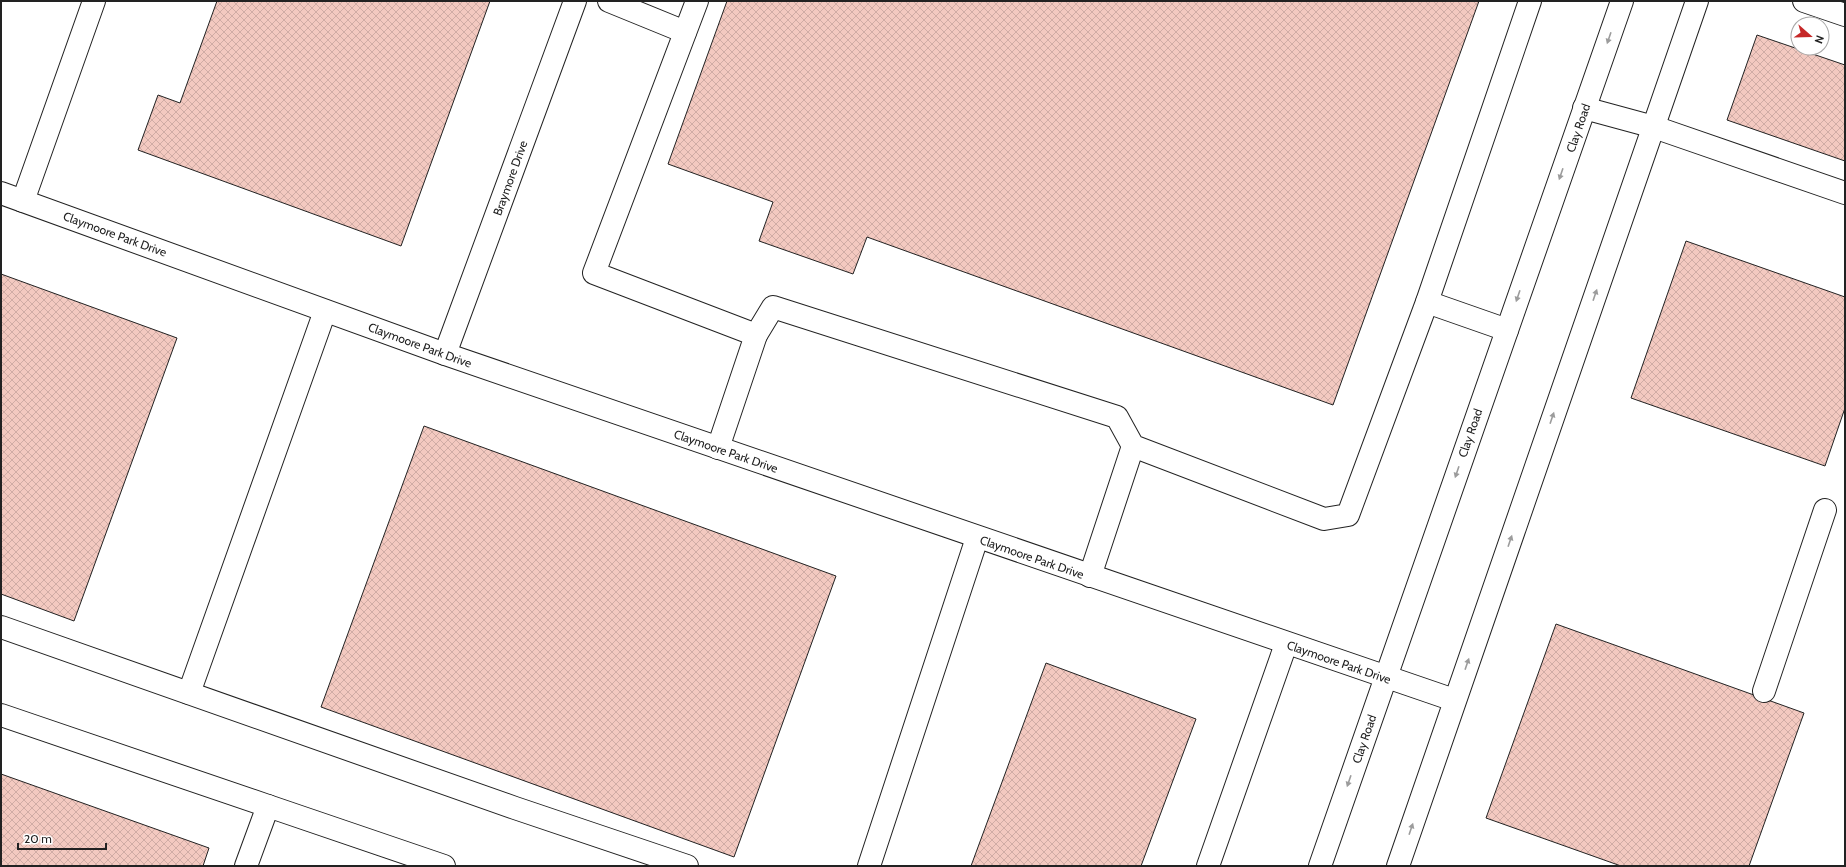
<svg xmlns="http://www.w3.org/2000/svg" width="1846" height="867" font-family="Cabin,sans-serif">
<defs>
<pattern id="building-cross-hatch" width="8" height="8" patternUnits="userSpaceOnUse"><rect width="8" height="8" fill="#f3c9c0"/><path d="M0 0l8 8M0 8l8-8" fill="none" stroke="#d0aca5"/></pattern>
</defs>
<rect width="100%" height="100%" fill="#fff"/>
<g fill="url(#building-cross-hatch)" stroke="#222">
<polygon points="217,1 490,1 401,246 138,150 158,95 180,103"/>
<polygon points="727,1 1479,1 1333,405 867,237 853,274 759,241 773,202 668,164"/>
<polygon points="1757,35 1845,65 1845,161 1727,120"/>
<polygon points="1686,241 1845,297 1845,408 1825,466 1631,398"/>
<polygon points="1,274 177,338 74,621 1,594"/>
<polygon points="424,426 836,576 734,857 321,707"/>
<polygon points="1556,624 1804,713 1749,866 1621,866 1486,818"/>
<polygon points="1046,663 1196,719 1141,866 971,866"/>
<polygon points="1,774 209,848 203,866 1,866"/>
</g>
<g fill="none" stroke-linecap="round" stroke-linejoin="round">
<g stroke="#222" stroke-width="24">
<g id="minor">
<polyline points="609,1 685,32"/>
<polyline points="697,1 594,273 756,335 773,307 1117,417 1133,446 1324,519 1348,515 1427,302 1530,1"/>
<polyline points="1804,1 1845,15"/>
<polyline points="1654,127 1845,193"/>
<polyline points="1,193 445,354 1454,700"/>
<polyline points="23,201 94,1"/>
<polyline points="1427,302 1507,330"/>
<polyline points="445,354 575,1"/>
<polyline points="718,448 756,335"/>
<polyline points="1090,576 1133,446"/>
<polyline points="1,627 515,808 687,866"/>
<polyline points="1764,691 1825,510"/>
<polyline points="189,693 325,311"/>
<polyline points="1,715 268,806"/>
<polyline points="246,866 268,806 444,866"/>
<polyline points="869,866 977,538"/>
<polyline points="1208,866 1286,644"/>
</g>
</g>
<g stroke="#222" stroke-width="24">
<g id="major">
<polyline points="1584,108 1654,127"/>
<polyline points="1320,866 1622,1"/>
<polyline points="1398,866 1697,1"/>
</g>
</g>
<use href="#minor" stroke="#fff" stroke-width="22"/>
<use href="#major" stroke="#fff" stroke-width="22"/>
</g>
<defs><path id="oneway-solid" d="M-6-.8H1V-3.2L6.5 0L1 3.2V.8H-6Z"/></defs>
<g fill="#9c9c9c">
<use href="#oneway-solid" transform="translate(1609 38) rotate(109)"/>
<use href="#oneway-solid" transform="translate(1561 174) rotate(109)"/>
<use href="#oneway-solid" transform="translate(1595 295) rotate(-71)"/>
<use href="#oneway-solid" transform="translate(1518 296) rotate(109)"/>
<use href="#oneway-solid" transform="translate(1552 418) rotate(-71)"/>
<use href="#oneway-solid" transform="translate(1457 472) rotate(109)"/>
<use href="#oneway-solid" transform="translate(1510 541) rotate(-71)"/>
<use href="#oneway-solid" transform="translate(1467 664) rotate(-71)"/>
<use href="#oneway-solid" transform="translate(1349 781) rotate(109)"/>
<use href="#oneway-solid" transform="translate(1411 829) rotate(-71)"/>
</g>
<g text-anchor="middle" dominant-baseline="central" stroke-width="3" stroke-linejoin="round" paint-order="stroke">
<g font-size="12" fill="#222" stroke="#fff">
<text transform="translate(1578 128) rotate(-71)">Clay Road</text>
<text transform="translate(510 178) rotate(-70)">Braymore Drive</text>
<text transform="translate(115 234) rotate(20)">Claymoore Park Drive</text>
<text transform="translate(420 345) rotate(20)">Claymoore Park Drive</text>
<text transform="translate(1470 433) rotate(-71)">Clay Road</text>
<text transform="translate(726 451) rotate(19)">Claymoore Park Drive</text>
<text transform="translate(1032 557) rotate(19)">Claymoore Park Drive</text>
<text transform="translate(1339 662) rotate(19)">Claymoore Park Drive</text>
<text transform="translate(1364 739) rotate(-71)">Clay Road</text>
</g>
</g>
<rect width="1846" height="867" fill="none" stroke="#222222" stroke-width="4"/>
<g transform="translate(1810 36) rotate(110)"><circle r="19" fill="#ffffff" stroke="#a7a7a7"/>
<path d="M0-3L7 15L0 10L-7 15Z" fill="#c62828"/>
<text y="-6" font-size="11" font-weight="bold" text-anchor="middle" fill="#222222">N</text>
</g>
<path d="M18 843v6h88v-6" fill="none" stroke="#222222" stroke-width="2"/>
<text x="24" y="843" font-size="12" fill="#222222" stroke="#ffffff" stroke-width="3" paint-order="stroke">20 m</text>
</svg>
